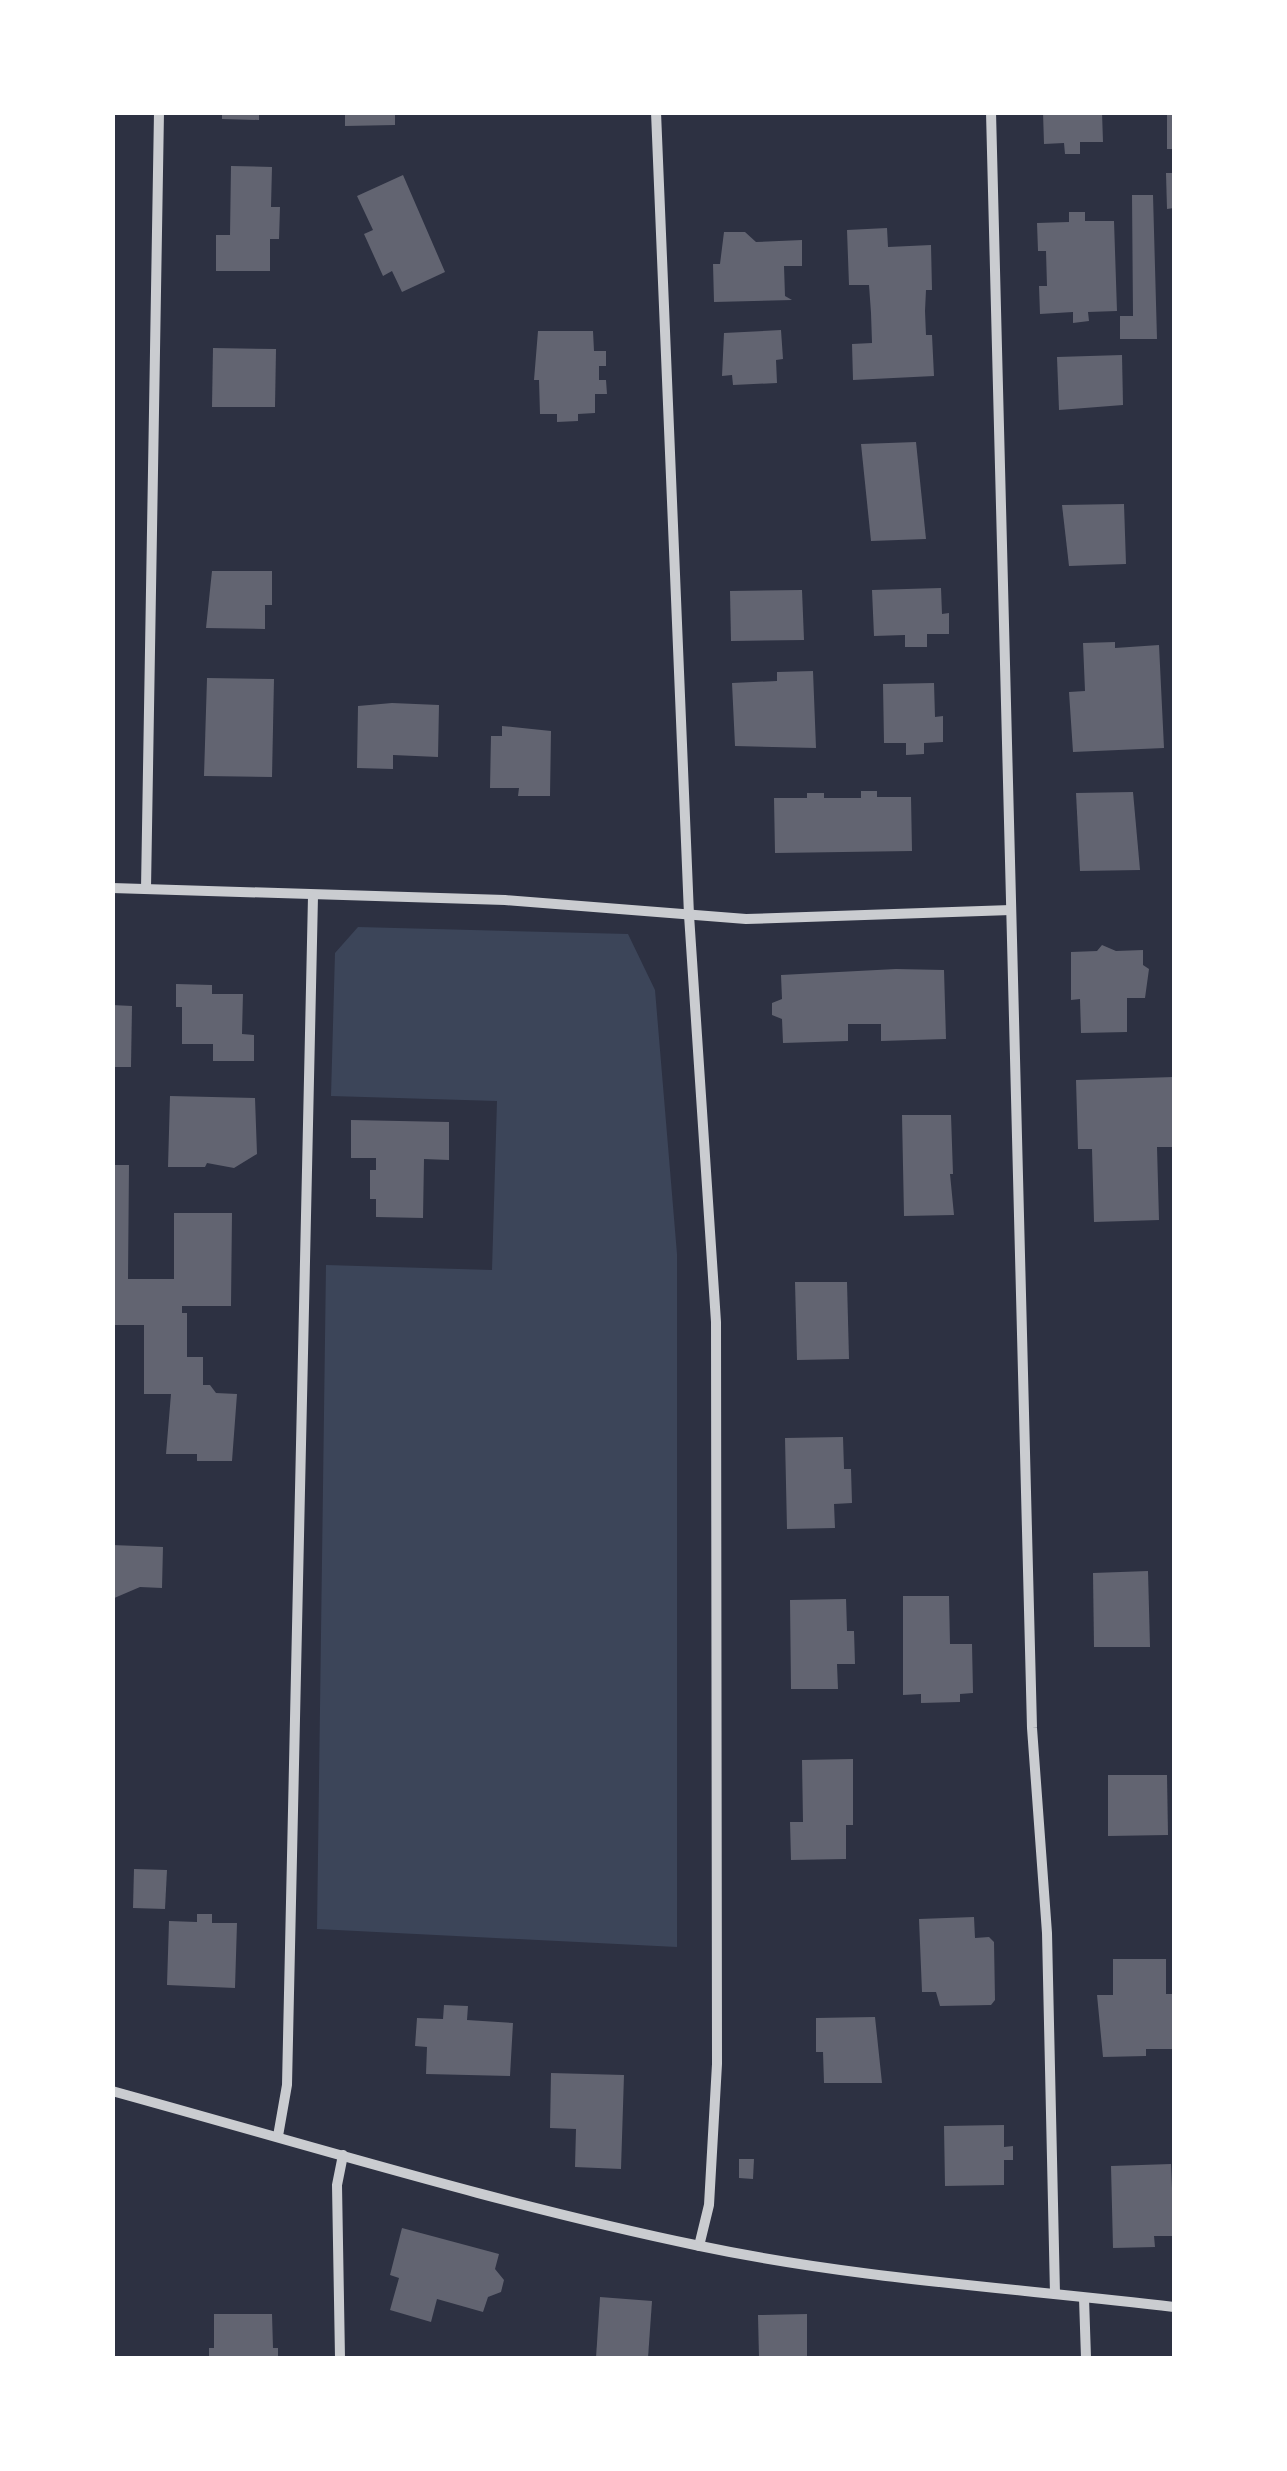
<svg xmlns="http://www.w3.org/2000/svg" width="1287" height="2471" font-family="'Crimson Pro',serif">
<rect width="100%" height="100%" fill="#2d3142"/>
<polygon fill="#3c4559" points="358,927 628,934 655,990 677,1254 677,1947 317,1929 326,1265 492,1270 497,1101 331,1096 335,953"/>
<g fill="#626471">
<polygon points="222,112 259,112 259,120 222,119"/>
<polygon points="345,112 395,112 395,125 345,126"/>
<polygon points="1043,112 1102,112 1103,142 1080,142 1080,154 1065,154 1064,143 1044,144"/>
<rect x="1167" y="112" width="7" height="37"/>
<polygon points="231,166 272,167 271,207 280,207 279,239 270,239 270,271 216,271 216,235 230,235"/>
<polygon points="1166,173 1174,173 1174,208 1167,209"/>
<polygon points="403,175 445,272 402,292 392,271 383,276 364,234 373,230 357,196"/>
<polygon points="1132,195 1153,195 1157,339 1120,339 1120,316 1133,316"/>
<polygon points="1069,212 1085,212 1085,221 1114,221 1117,311 1088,312 1089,321 1073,323 1073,312 1040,314 1039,286 1047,286 1046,251 1038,251 1037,223 1069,222"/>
<polygon points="887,228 888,247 931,245 932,290 926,290 925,311 926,335 932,335 934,376 853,380 852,344 872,343 871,313 869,285 849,285 847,230"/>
<polygon points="724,232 745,232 756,242 802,240 802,266 784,266 785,296 792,300 714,302 713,264 720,264"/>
<polygon points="781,330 783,359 776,360 777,383 733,385 732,375 722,376 724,333"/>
<polygon points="538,331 593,331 594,351 606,351 606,366 599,366 599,380 606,380 607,394 595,394 595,413 578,414 578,421 557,422 557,414 540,414 539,380 534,380"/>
<polygon points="213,348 276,349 275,407 212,407"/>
<polygon points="1122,355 1123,405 1059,410 1057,357"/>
<polygon points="916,442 926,539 871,541 861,444"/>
<polygon points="1124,504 1126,564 1069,566 1062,505"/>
<polygon points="212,571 272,571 272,605 265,605 265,629 206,628"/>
<polygon points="941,588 942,614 949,613 949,634 927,634 927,647 905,647 905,635 874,636 872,590"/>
<polygon points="802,590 804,640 731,641 730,591"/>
<polygon points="1115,642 1115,648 1159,645 1164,748 1073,752 1069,692 1085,691 1083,643"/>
<polygon points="813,671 816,748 735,746 732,683 777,681 777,672"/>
<polygon points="207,678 274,679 272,777 204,776"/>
<polygon points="934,683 935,717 943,716 943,742 924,743 924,754 906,755 906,743 884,743 883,684"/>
<polygon points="392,703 439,705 438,757 393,755 393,769 357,768 358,706"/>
<polygon points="502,726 551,731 550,796 518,796 519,788 490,788 491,736 502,736"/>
<polygon points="861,791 877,791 877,797 911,797 912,851 775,853 774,798 807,798 807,793 824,793 824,798 861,798"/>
<polygon points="1133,792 1140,870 1080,871 1076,793"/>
<polygon points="1102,945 1116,951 1143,950 1143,965 1149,969 1145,998 1127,998 1127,1032 1081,1033 1080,999 1071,1000 1071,952 1097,951"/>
<polygon points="896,969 944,970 946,1039 881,1041 881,1024 848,1024 848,1041 783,1043 782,1019 772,1015 772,1003 782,999 781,975"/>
<polygon points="176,984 212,985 212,994 243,994 242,1034 254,1035 254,1061 213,1061 213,1044 182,1044 182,1007 176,1007"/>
<polygon points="112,1005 132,1006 131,1067 112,1067"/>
<polygon points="1174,1077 1174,1147 1157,1147 1159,1220 1094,1222 1092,1149 1078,1149 1076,1080"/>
<polygon points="170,1096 255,1098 257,1154 234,1168 207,1163 205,1167 168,1167"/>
<polygon points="902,1115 951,1115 953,1174 950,1174 954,1215 904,1216"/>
<polygon points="351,1120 449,1122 449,1160 424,1159 423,1218 376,1217 376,1199 370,1199 370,1170 376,1170 376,1158 351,1158"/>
<polygon points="112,1165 129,1165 128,1279 174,1279 174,1213 232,1213 231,1306 182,1306 182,1313 187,1313 187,1357 203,1357 203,1385 210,1385 216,1393 237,1394 232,1461 197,1461 197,1454 166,1454 171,1394 144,1394 144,1325 112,1325"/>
<polygon points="795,1282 847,1282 849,1359 797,1360"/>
<polygon points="843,1437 844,1469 851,1469 852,1503 834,1504 835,1528 787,1529 785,1438"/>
<polygon points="112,1545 163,1547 162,1588 140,1587 112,1599"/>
<polygon points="1148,1571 1150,1647 1094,1647 1093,1573"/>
<polygon points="903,1596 949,1596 950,1644 972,1644 973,1693 960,1694 960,1702 921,1703 921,1694 903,1695"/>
<polygon points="846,1599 847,1631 854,1631 855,1664 837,1664 838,1689 791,1689 790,1600"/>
<polygon points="853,1759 853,1825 846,1825 846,1859 791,1860 790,1822 803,1822 802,1760"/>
<polygon points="1108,1775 1167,1775 1168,1835 1108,1836"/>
<polygon points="134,1869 167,1870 165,1909 133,1908"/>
<polygon points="197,1914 212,1914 212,1923 237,1923 235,1988 167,1985 169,1921 197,1922"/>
<polygon points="974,1917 975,1938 989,1937 994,1942 995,2000 991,2005 940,2006 936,1992 922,1992 919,1919"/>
<polygon points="1113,1959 1166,1959 1166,1994 1174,1994 1174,2049 1146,2049 1146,2056 1103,2057 1097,1995 1113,1995"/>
<polygon points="444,2005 468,2006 467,2020 513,2023 510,2076 426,2074 427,2047 415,2046 417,2018 443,2019"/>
<polygon points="875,2017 882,2083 824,2083 823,2052 816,2052 816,2018"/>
<polygon points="551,2073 624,2075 621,2169 575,2167 576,2129 550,2128"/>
<polygon points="1004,2125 1004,2147 1013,2146 1013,2160 1004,2160 1004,2185 945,2186 944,2126"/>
<polygon points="739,2159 754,2159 753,2179 739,2178"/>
<polygon points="1171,2164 1174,2236 1154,2236 1155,2247 1113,2248 1111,2166"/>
<polygon points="402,2228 499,2254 495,2269 504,2280 501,2292 488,2297 483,2312 437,2299 431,2322 390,2310 399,2278 390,2275"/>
<polygon points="600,2297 652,2301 648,2358 596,2358"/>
<polygon points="214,2314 272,2314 273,2348 278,2348 278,2358 209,2358 209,2348 214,2348"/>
<polygon points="807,2314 807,2358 759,2358 758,2315"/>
</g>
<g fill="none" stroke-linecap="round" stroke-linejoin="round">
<g stroke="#caccd0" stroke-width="10">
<polyline points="656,112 689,915 716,1322 717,2064 709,2205 699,2246"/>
<polyline points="991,112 1032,1728 1047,1933 1055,2294"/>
<polyline points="112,888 505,900 746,919 1011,910"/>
<polyline points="146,889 159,112"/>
<path d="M112,2091C308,2145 502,2205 700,2246C857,2279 1016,2288 1174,2307"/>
<polyline points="278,2136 287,2085 313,896"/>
<polyline points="1084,2298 1086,2358"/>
<polyline points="340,2358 337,2185 343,2155"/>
</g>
</g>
<rect width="1287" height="2471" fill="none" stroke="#ffffff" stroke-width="230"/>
</svg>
